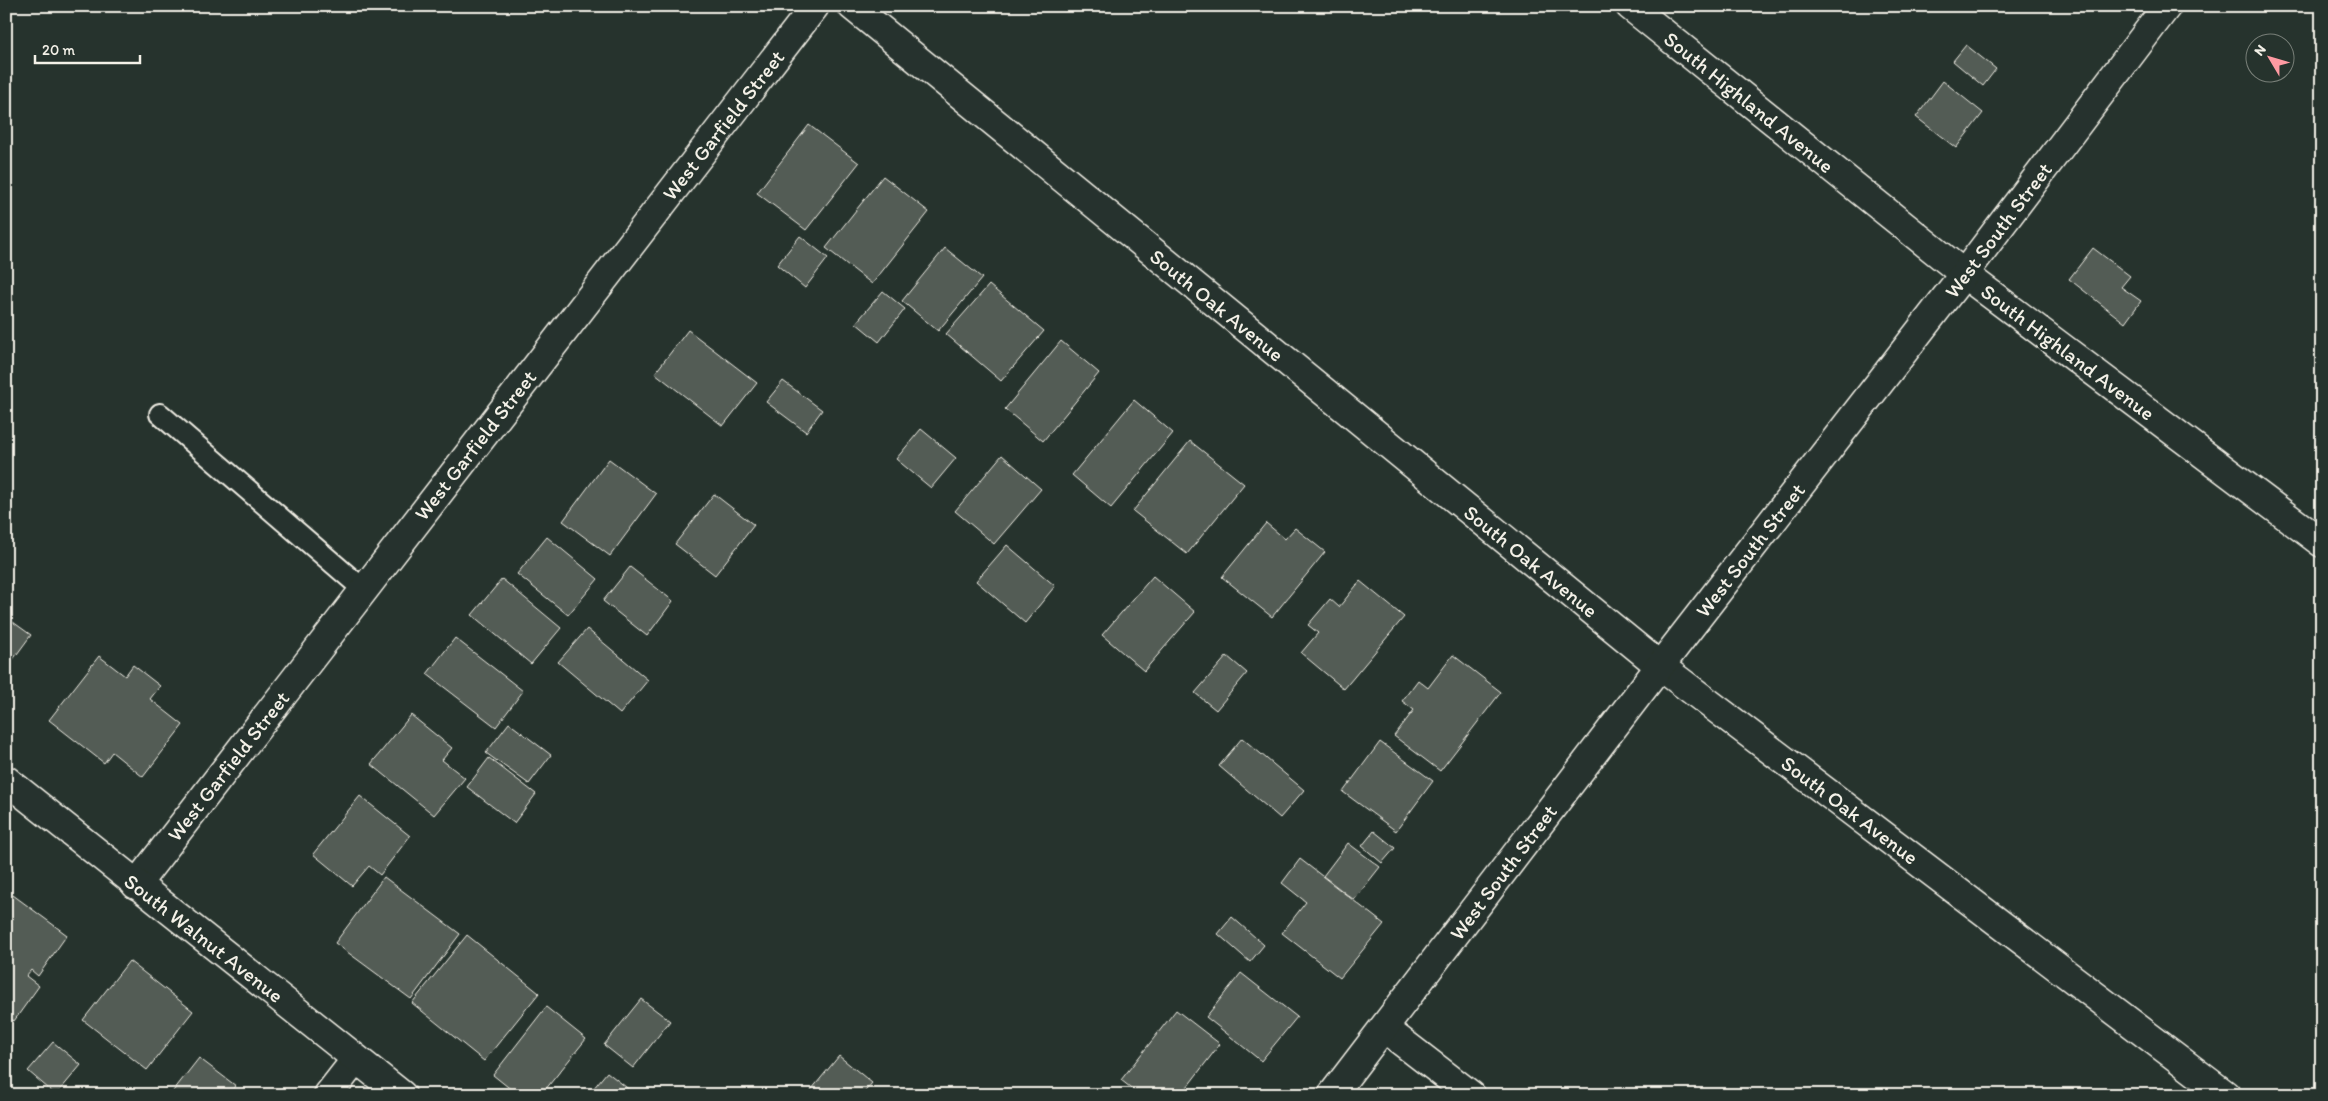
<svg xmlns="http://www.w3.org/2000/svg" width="2328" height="1101" font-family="Itim,sans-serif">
<rect width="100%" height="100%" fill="#26332d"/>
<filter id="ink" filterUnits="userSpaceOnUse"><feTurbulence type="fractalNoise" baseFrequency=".02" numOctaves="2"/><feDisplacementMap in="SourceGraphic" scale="10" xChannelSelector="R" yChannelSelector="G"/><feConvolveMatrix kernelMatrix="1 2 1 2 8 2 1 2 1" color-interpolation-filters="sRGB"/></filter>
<g filter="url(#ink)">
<g fill="#525c55" stroke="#f4f1e8">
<polygon points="1966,45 1996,69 1983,86 1953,61"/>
<polygon points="1943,81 1983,113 1956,148 1916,117"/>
<polygon points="809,125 859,163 806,230 757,193"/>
<polygon points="883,176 929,212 872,284 826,248"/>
<polygon points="800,236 828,258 805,288 777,265"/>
<polygon points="945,248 982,278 938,331 902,301"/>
<polygon points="2093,248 2130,276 2121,287 2141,301 2125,323 2069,279"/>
<polygon points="989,285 1044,331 1001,381 946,334"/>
<polygon points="883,291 905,309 879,342 856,323"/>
<polygon points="688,330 757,383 723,426 655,373"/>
<polygon points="1061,341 1099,373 1043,441 1005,409"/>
<polygon points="783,381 822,410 806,432 766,402"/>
<polygon points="1134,400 1173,433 1111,508 1072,475"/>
<polygon points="921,429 956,458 931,488 896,459"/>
<polygon points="1190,441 1244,484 1187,554 1133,511"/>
<polygon points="1002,455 1041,489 994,544 955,511"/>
<polygon points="609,459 656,494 610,556 563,521"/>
<polygon points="714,494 754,525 715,575 675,544"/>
<polygon points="1266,523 1285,539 1295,528 1325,552 1272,617 1222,577"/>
<polygon points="547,537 598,579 568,615 517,574"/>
<polygon points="1007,545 1055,586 1025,623 976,581"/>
<polygon points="630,567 673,601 647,636 603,601"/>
<polygon points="1153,576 1195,612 1144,671 1102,635"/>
<polygon points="502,579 561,628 531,664 472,615"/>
<polygon points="1360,581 1404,617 1344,689 1301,653 1318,633 1308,625 1330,599 1339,607"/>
<polygon points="6,617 31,635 6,669"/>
<polygon points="587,629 648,680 620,714 558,662"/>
<polygon points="455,638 523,691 496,727 427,674"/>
<polygon points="1453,655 1501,692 1440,771 1394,736 1414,710 1402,701 1418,680 1428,688"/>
<polygon points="99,656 125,676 133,665 160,686 150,699 183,725 143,777 112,752 104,763 49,720"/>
<polygon points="1227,656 1247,673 1216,710 1195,693"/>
<polygon points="411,715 452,748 442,760 465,778 434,815 371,764"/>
<polygon points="509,723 551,755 529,784 486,753"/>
<polygon points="1242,738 1304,790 1280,818 1219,766"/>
<polygon points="1380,742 1433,781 1396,831 1343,792"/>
<polygon points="489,758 536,794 514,823 467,787"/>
<polygon points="360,796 410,836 380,875 369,866 352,886 313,854"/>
<polygon points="1374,831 1395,848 1382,863 1362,846"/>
<polygon points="1348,843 1380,867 1354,900 1323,876"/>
<polygon points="1300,859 1384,924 1340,978 1282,933 1306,902 1282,883"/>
<polygon points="384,877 460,934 411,999 335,943"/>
<polygon points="13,895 67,935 38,976 31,970 26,976 39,986 14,1021 6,1015 6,959 12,951 6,947 6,905"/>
<polygon points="1232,917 1264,945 1250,962 1218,934"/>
<polygon points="467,935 539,993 484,1061 412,1003"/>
<polygon points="129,961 193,1011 147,1070 83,1020"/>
<polygon points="1241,973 1297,1017 1261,1061 1206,1017"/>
<polygon points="641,999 670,1021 633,1068 604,1045"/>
<polygon points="546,1007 586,1039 541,1095 518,1095 493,1075"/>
<polygon points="1176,1010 1220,1044 1181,1095 1140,1095 1121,1080"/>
<polygon points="53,1042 81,1065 56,1095 28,1071"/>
<polygon points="839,1056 872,1083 862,1095 807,1095"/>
<polygon points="199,1058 236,1086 229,1095 170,1095"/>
<polygon points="607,1072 636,1095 588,1095"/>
</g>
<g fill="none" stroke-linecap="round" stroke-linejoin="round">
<g stroke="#f4f1e8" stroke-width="24">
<polyline id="service" points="160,414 364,590"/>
</g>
<g stroke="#f4f1e8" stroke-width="31">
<g id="minor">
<polyline points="852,6 1660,666 2226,1095"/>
<polyline points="1630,6 1964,274 2322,543"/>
<polyline points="136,885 815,6"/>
<polyline points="1384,1028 1471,1095"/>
<polyline points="328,1095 356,1059"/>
</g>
</g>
<g stroke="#f4f1e8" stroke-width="31">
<polyline id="tertiary" points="6,780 402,1095"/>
</g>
<g stroke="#f4f1e8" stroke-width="31">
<polyline id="primary" points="1332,1095 1660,666 1964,274 2167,6"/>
</g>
<use href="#service" stroke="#26332d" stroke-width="20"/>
<use href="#minor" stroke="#26332d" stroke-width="28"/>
<use href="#tertiary" stroke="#26332d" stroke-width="28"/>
<use href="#primary" stroke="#26332d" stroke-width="28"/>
</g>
</g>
<g text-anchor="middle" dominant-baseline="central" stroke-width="4.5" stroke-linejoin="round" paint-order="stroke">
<g font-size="21" fill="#f4f1e8" stroke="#26332d">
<text transform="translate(1749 102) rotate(39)">South Highland Avenue</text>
<text transform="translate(723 125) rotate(-52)">West Garfield Street</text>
<text transform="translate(1998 230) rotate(-53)">West South Street</text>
<text transform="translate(1217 305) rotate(39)">South Oak Avenue</text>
<text transform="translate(2068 352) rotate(37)">South Highland Avenue</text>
<text transform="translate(475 445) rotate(-52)">West Garfield Street</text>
<text transform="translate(1750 550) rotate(-52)">West South Street</text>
<text transform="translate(1531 561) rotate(39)">South Oak Avenue</text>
<text transform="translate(228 766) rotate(-52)">West Garfield Street</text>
<text transform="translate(1850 810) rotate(37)">South Oak Avenue</text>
<text transform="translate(1503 872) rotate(-53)">West South Street</text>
<text transform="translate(204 938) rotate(38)">South Walnut Avenue</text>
</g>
</g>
<rect width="2328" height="1101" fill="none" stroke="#26332d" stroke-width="25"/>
<rect x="12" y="12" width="2303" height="1076" fill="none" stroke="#f4f1e8" stroke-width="2" filter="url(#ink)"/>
<g transform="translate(2270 58) rotate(308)"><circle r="24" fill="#26332d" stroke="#787f78"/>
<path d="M0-4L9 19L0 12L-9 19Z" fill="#ff9aa2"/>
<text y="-8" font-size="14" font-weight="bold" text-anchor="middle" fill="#f4f1e8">N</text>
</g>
<path d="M35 55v8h105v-8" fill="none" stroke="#f4f1e8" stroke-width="2.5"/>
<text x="42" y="55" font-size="15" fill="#f4f1e8" stroke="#26332d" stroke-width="4" paint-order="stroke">20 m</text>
</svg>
